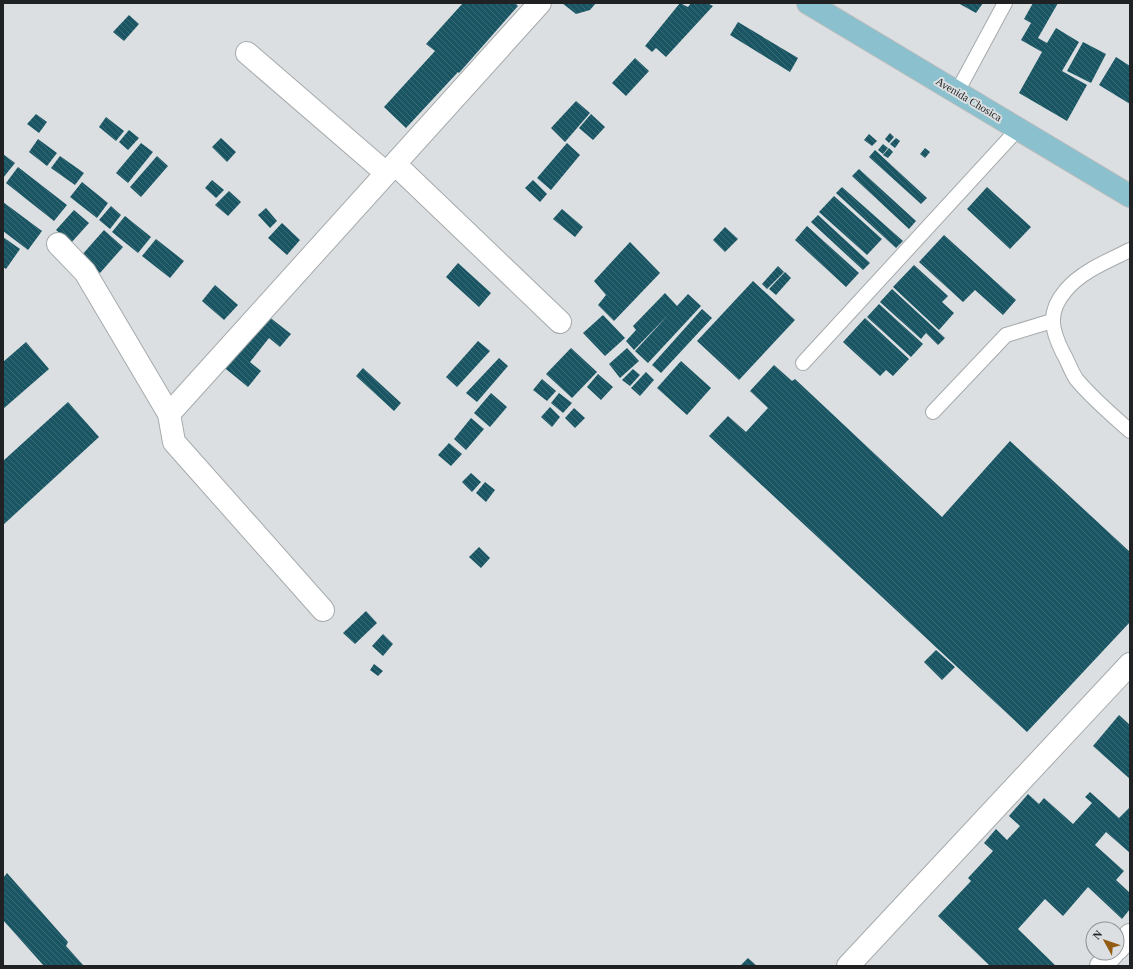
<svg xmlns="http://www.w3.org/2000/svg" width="1133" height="969" font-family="'Times New Roman',serif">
<defs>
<pattern id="building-back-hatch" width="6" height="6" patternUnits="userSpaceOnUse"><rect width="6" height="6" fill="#195563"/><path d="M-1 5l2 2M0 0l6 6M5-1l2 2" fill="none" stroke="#3a6a75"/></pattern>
</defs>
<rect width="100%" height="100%" fill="#dbdfe1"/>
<g fill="url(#building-back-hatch)">
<polygon points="463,3 515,3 518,6 459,73 458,72 406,128 384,107 435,51 426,44"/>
<polygon points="562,3 596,3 590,10 576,14"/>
<polygon points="680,3 688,7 691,3 707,3 713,6 666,57 656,48 652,52 645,46"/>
<polygon points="958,3 983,3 976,13"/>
<polygon points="1033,3 1058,3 1038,38 1047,43 1056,28 1079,42 1062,71 1087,85 1067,121 1019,93 1042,52 1021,40 1031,23 1024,19"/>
<polygon points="129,15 139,24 124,41 113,32"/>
<polygon points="738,22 798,58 790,72 730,35"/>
<polygon points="1083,42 1106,54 1091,83 1067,71"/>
<polygon points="1116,57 1130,66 1130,104 1099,85"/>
<polygon points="635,58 649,71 626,96 612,83"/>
<polygon points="576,101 590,113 565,142 551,128"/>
<polygon points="36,114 47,122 39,133 27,124"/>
<polygon points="591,114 605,127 593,140 579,128"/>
<polygon points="106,117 124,131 116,141 99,127"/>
<polygon points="129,130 139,138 128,150 119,142"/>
<polygon points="890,133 894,137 889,143 885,139"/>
<polygon points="869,134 877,141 872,146 864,140"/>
<polygon points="221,138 236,152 227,162 212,147"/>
<polygon points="896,138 900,141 895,148 890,144"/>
<polygon points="38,139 57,153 47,166 29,152"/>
<polygon points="141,143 153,152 128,183 116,173"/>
<polygon points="567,143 580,155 551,190 537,178"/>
<polygon points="883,144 888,148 883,154 878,150"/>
<polygon points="889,148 893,152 888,158 883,155"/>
<polygon points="925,148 930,152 925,158 920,154"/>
<polygon points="875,150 927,198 921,204 869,157"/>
<polygon points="3,154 15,163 3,178"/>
<polygon points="60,156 84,173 75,185 51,168"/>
<polygon points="157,156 168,166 141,197 130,187"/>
<polygon points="18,167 67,205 54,221 6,183"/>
<polygon points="859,169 916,221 909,229 852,176"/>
<polygon points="212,180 224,190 216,198 205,188"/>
<polygon points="533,180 547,194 540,202 525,188"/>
<polygon points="82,182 108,203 97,218 70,197"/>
<polygon points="842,187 903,241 896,248 836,193"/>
<polygon points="987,187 1031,227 1010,249 967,209"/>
<polygon points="229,191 241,202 228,216 215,205"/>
<polygon points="834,196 882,239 867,255 819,212"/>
<polygon points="3,202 42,231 28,250 3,231"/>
<polygon points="111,206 121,215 110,229 99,220"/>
<polygon points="266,208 277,221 270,228 258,215"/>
<polygon points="562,209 583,227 575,237 553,219"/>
<polygon points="74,210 89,223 71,243 56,230"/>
<polygon points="818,215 870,263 863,270 811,222"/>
<polygon points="125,216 151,237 138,253 112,232"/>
<polygon points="282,223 300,240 287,255 268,238"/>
<polygon points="807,226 859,273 846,287 795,240"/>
<polygon points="725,227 738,239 725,252 713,240"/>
<polygon points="104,230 123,247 100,273 81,256"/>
<polygon points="944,235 1016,300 1003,315 975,290 963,302 919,262"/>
<polygon points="3,237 20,249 6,269 3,267"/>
<polygon points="156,239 184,261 170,278 142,256"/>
<polygon points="630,242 660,273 614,321 598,305 606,295 594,281"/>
<polygon points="458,263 491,293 479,307 446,277"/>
<polygon points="914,265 948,296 942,302 954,313 939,330 893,287"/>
<polygon points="778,266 784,272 767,289 762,284"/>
<polygon points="785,272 791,278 776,295 769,289"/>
<polygon points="753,281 795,320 739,380 697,341"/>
<polygon points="215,285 238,305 224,320 202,301"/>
<polygon points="892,289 945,338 938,345 926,333 921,339 880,302"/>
<polygon points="665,293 677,306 688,294 701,306 648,363 635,351 669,314 634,350 626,341 636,330 633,326"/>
<polygon points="879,304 923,344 911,357 867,317"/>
<polygon points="702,309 712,318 661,373 652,365"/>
<polygon points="263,312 291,334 280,347 269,338 250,362 261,371 248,387 221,365"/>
<polygon points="603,315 625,338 605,356 583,333"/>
<polygon points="865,318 909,359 893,376 886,370 880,376 843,342"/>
<polygon points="478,341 490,351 457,387 446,377"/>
<polygon points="26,342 49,369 3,409 3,362"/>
<polygon points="571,348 597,372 572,398 546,374"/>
<polygon points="627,348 639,361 620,378 609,364"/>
<polygon points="499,358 508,366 477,402 466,393"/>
<polygon points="681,361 711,388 687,415 657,388"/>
<polygon points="774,365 792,381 795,379 942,517 1010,441 1130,552 1130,622 1027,732 709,436 728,416 746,432 768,408 750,391"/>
<polygon points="363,368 401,403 394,411 356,376"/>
<polygon points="633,369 640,375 630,386 622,380"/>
<polygon points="646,372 654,380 640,396 631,388"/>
<polygon points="598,374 613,387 601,400 587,387"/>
<polygon points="542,379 556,391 547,401 533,390"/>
<polygon points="491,393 507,407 490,427 474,413"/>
<polygon points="559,393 572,403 563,413 551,403"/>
<polygon points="68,402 99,437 3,525 3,461"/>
<polygon points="550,407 560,417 552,427 541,417"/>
<polygon points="574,408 585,418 575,428 565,418"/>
<polygon points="471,418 484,429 466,450 454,439"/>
<polygon points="449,443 462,454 451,466 438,455"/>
<polygon points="471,473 481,482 472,492 462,482"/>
<polygon points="485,482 495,490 486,502 476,493"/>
<polygon points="479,547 490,558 481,568 469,557"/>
<polygon points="366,611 377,623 355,644 343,633"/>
<polygon points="383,634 393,644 383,656 372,646"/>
<polygon points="936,650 955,667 942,680 924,662"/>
<polygon points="374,664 383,671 378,676 370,670"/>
<polygon points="1119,715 1130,725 1130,779 1093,746"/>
<polygon points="1090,792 1119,818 1130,807 1130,853 1106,832 1095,845 1124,871 1116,880 1130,893 1130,909 1122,919 1088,887 1063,916 1045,899 1018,929 1056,966 990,966 938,916 971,881 968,878 993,851 984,843 996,829 1007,840 1020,826 1009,816 1028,794 1039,804 1044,798 1073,824 1092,803 1085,797"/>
<polygon points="7,873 68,942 66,946 84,966 44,966 3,920 3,878"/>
<polygon points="748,958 757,966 740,966"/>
</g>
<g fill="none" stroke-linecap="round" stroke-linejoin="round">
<g stroke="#a6aaac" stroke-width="16">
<g id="service">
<polyline points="957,92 1005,3"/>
<path d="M1130,250C1108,261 1082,271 1066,290C1047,312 1051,329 1063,353C1068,361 1071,372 1077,380C1093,399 1112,415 1130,431"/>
<polyline points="803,363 1018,129"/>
<polyline points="933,412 1006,335 1052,321"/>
</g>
</g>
<g stroke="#a6aaac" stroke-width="24">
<g id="minor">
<polyline points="247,53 386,173"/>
<polyline points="395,164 560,322"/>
<polyline points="58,244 85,272 169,414 174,442 323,610"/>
<polyline points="169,414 540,3"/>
<polyline points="1117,949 1130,935"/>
<polyline points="848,966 1130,664"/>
<polyline points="1101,966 1113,953"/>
</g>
</g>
<g stroke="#bcbcbd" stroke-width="24">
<polyline id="primary" points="808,3 1130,196"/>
</g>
<use href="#service" stroke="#fff" stroke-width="14"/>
<use href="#minor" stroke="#fff" stroke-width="22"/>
<use href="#primary" stroke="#8bc1ce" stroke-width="22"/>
</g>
<g text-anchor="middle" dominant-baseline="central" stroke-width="4" stroke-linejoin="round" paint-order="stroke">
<g font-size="11" fill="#202122" stroke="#dbdfe1">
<text transform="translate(969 99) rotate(31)">Avenida Chosica</text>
</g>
</g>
<rect width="1133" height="969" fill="none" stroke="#202122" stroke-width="8"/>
<g transform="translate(1105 941) rotate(310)"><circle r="19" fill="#dbdfe1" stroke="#909395"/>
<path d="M0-3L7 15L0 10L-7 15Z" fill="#925c13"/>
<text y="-6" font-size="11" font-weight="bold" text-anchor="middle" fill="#202122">N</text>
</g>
</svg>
